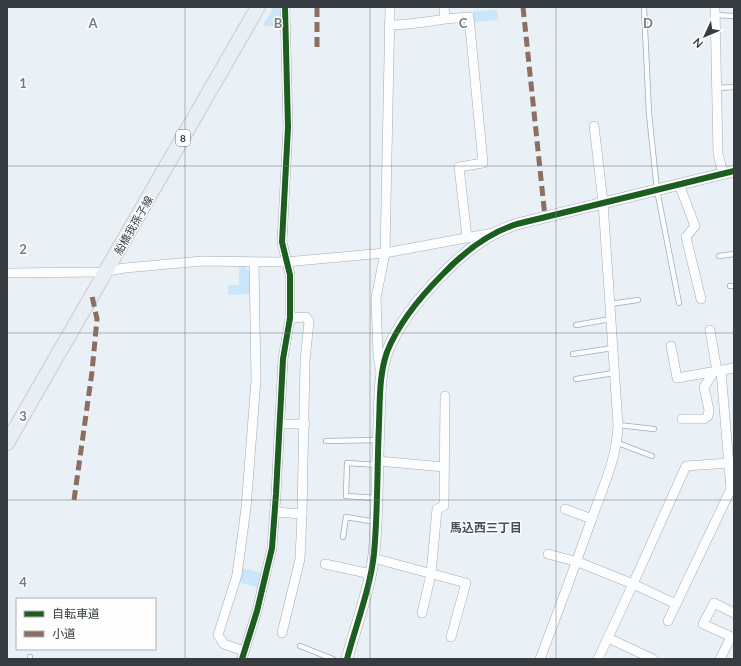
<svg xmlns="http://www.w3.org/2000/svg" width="741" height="666" font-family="Lato,'Noto Sans JP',sans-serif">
<rect width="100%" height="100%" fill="#e9f1f7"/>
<g fill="#cbe5f9">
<polygon points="274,7 282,7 283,28 263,25"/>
<polygon points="497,10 498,20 474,22 473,11"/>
<polygon points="239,266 244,266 250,272 250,294 228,295 228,285 239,285"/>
<polygon points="242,568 263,573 260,588 237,582"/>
</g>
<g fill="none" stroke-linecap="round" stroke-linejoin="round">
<g stroke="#a5acb1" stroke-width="6">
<g id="service">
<polyline points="644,7 649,114 657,190 679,303"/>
<polyline points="715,15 734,16"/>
<polyline points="717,88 734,87"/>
<polyline points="719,256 734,254"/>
<polyline points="730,286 734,286"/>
<polyline points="610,304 638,300"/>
<polyline points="576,325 611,319"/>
<polyline points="573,354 613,348"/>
<polyline points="576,379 614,373"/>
<polyline points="618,425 654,429"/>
<polyline points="326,441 379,440"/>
<polyline points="618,443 652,456"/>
<polyline points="377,498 346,496 347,463 378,465"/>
<polyline points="343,537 346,517 376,522"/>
<polyline points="300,646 333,659"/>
<polyline points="30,659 30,657"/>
</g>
</g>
<g stroke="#a5acb1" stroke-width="10">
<g id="minor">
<polyline points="444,7 445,18"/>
<polyline points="715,7 718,154 723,173"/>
<path d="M389,25C416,25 442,18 469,17L483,163L459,167L467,237"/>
<polyline points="679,184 695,226 686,237 701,299"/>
<polyline points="7,273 101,272 125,268 202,261 285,262 385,253 493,233"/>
<polyline points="710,330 717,371"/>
<polyline points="671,346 677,378 734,368"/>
<polyline points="381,373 378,356 376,298 385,253 390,7"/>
<polyline points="682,419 704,419 708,416 709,410 704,387 713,373"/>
<polyline points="280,424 305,424"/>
<polyline points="378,461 444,467"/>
<polyline points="565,509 592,519"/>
<polyline points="275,512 302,514 305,361 309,321 306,317 290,318"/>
<polyline points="548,554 578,562 633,584 598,659"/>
<polyline points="373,558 466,583 451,637"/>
<polyline points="325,564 371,574"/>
<polyline points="676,604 633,584 686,466 729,463"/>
<polyline points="422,613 431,574 437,509 444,506 445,396"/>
<polyline points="734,613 714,603 703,624 734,638"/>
<polyline points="668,621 731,489 721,371"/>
<polyline points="282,633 300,559 302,514"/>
<polyline points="608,638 653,659"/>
<polyline points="244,651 224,644 218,635 237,575 246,508 256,380 254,262"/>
<polyline points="242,659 257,611 272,548 276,494 283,359 290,318 290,275 282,242 288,127 285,7"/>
<path d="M540,659C558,612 575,566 592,518C603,487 617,458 618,425L603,202L594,126"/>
<polyline points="720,659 731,637"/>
</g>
</g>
<g stroke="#a5acb1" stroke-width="12">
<path id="tertiary" d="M347,659C356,625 370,589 374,554C378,510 377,467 379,424C380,400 379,375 387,352C399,322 420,297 443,274C464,252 488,233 517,224L734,171"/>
</g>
<g stroke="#c7ccce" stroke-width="16">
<polyline id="primary" points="7,443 258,7"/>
</g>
<use href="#service" stroke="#fcfdfe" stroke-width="4.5"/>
<use href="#minor" stroke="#fcfdfe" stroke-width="9"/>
<use href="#tertiary" stroke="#fcfdfe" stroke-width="11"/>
<use href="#primary" stroke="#e8eef3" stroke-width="14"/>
<g stroke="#8d6e63" stroke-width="5" stroke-dasharray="10 5" stroke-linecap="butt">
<polyline points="317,7 317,50"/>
<polyline points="523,7 545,217"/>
<polyline points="74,500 92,372 97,319 92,296"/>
</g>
<g stroke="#fdfdfd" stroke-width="8">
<g id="cycleway">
<polyline points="242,659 257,611 272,548 276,494 283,359 290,318 290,275 282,242 288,127 285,7"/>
<path d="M347,659C356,625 370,589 374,554C378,510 377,467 379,424C380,400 379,375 387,352C399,322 420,297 443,274C464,252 488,233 517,224L734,171"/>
</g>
</g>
<use href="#cycleway" stroke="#1b5e20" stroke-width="6"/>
</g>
<path fill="none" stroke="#757b80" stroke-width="1" stroke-opacity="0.55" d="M185,7V659M370,7V659M556,7V659M7,166H734M7,333H734M7,500H734"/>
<g text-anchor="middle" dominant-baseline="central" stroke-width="3" stroke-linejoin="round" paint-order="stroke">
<rect fill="#fdfdfd" stroke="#727679" stroke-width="1" x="176" y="130" width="14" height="16" rx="3"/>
<g font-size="10" font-weight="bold" fill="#363c40">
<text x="183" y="138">8</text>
</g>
<g font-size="11" fill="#363c40" stroke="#fdfdfd">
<text transform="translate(133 225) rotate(-60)">船橋我孫子線</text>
</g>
<g font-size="12" font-weight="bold" fill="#45525b" stroke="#fdfdfd">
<text x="486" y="527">馬込西三丁目</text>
</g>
</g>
<g font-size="13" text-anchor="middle" font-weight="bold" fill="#757b80" stroke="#fdfdfd" stroke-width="3" stroke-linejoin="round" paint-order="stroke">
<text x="93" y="28">A</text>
<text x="278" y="28">B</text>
<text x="463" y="28">C</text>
<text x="648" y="28">D</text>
<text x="23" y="88">1</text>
<text x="23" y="254">2</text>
<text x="23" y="421">3</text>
<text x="23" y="587">4</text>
</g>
<rect width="741" height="666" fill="none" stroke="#363c40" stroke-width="16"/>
<rect x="16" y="598" width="140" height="52" fill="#fdfdfd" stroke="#adb0b1"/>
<rect x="24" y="611" width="20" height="6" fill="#1b5e20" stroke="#adb0b1"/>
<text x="52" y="618" font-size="12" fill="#363c40">自転車道</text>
<rect x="24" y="631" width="20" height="6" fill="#8d6e63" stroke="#adb0b1"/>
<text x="52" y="638" font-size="12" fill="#363c40">小道</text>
<g transform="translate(705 36) rotate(226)" stroke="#fdfdfd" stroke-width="3" paint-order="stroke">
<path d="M0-3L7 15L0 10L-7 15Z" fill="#363c40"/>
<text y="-6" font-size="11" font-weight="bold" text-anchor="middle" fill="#363c40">N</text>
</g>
</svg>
